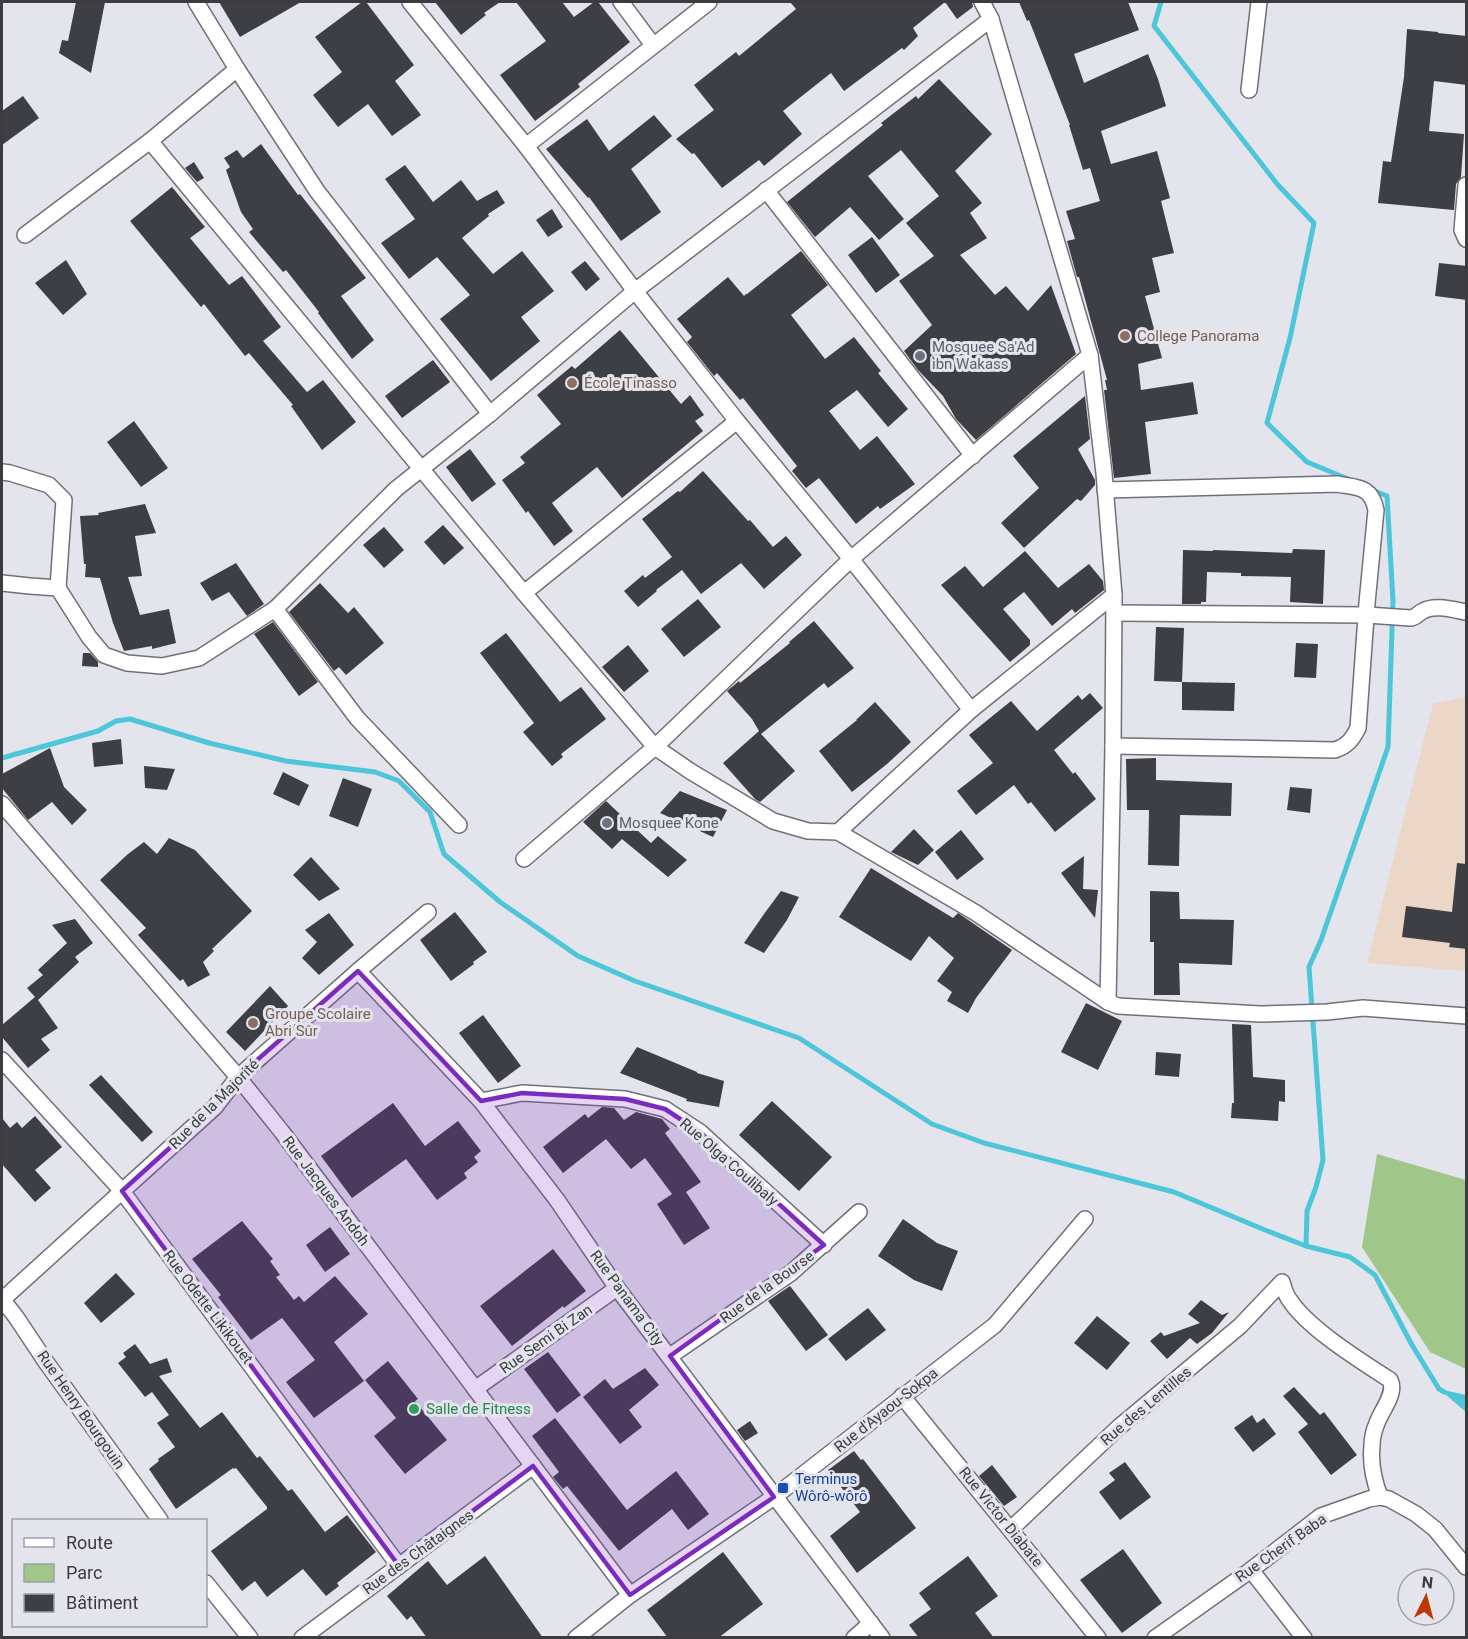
<svg xmlns="http://www.w3.org/2000/svg" width="1468" height="1639" font-family="Roboto,sans-serif">
<rect width="100%" height="100%" fill="#e3e4ec"/>
<polygon fill="#ebd6c8" points="1466,697 1466,971 1367,963 1433,704"/>
<polygon fill="#a0c689" points="1377,1154 1466,1180 1466,1369 1430,1352 1362,1247"/>
<polygon fill="#4cc6d8" points="1439,1389 1466,1395 1466,1412"/>
<g fill="none" stroke-linecap="round" stroke-linejoin="round">
<g stroke="#4cc6d8" stroke-width="5">
<polyline points="1161,2 1154,26 1278,185 1314,223 1290,338 1267,423 1307,462 1348,479"/>
<polyline points="2,758 98,731 116,721 130,719 209,743 286,761 375,772 399,781 430,812 444,854 500,902 578,956 635,981 799,1038 932,1124 984,1143 1174,1192 1265,1230 1306,1246 1350,1257 1375,1275 1412,1345 1439,1389 1444,1392"/>
<polyline points="1306,1246 1307,1211 1316,1187 1323,1160 1309,967 1321,940 1388,747 1393,601 1387,496 1370,489"/>
</g>
</g>
<g fill="#3e3e45">
<polygon points="76,2 105,2 91,73 59,53 62,40 68,41"/>
<polygon points="219,2 301,2 240,37"/>
<polygon points="362,2 366,2 414,65 395,81 421,115 392,136 368,104 338,127 313,95 342,72 315,37"/>
<polygon points="435,2 500,2 484,13 486,15 461,35"/>
<polygon points="516,2 562,2 574,17 594,2 598,2 630,42 578,84 580,87 535,121 500,75 546,41"/>
<polygon points="790,2 972,2 973,7 957,19 945,2 913,28 918,36 904,50 902,48 844,91 831,73 783,111 802,134 764,166 759,160 722,188 694,153 692,154 676,139 714,110 694,85 736,52 739,56 796,9"/>
<polygon points="1019,2 1128,2 1139,30 1074,54 1084,83 1148,54 1158,79 1166,106 1101,131 1111,164 1157,151 1170,198 1161,201 1174,253 1152,258 1160,292 1145,296 1162,358 1138,364 1141,390 1193,382 1198,414 1145,422 1151,474 1114,478 1104,390 1107,390 1105,380 1107,380 1079,277 1077,277 1067,241 1075,239 1066,211 1100,201 1090,168 1083,170 1069,125 1070,125 1029,20 1027,21"/>
<polygon points="1407,29 1438,32 1438,33 1467,36 1467,85 1434,81 1429,131 1464,134 1461,177 1456,184 1454,210 1378,203 1383,161 1391,162 1404,77"/>
<polygon points="939,79 992,134 955,171 982,203 970,213 987,238 960,255 995,295 1006,286 1028,311 1051,285 1076,354 976,440 956,419 943,396 918,370 904,351 932,325 899,281 934,256 906,223 939,196 901,150 868,176 904,219 879,240 850,207 815,237 787,202 883,125 881,123 916,96 918,99"/>
<polygon points="23,96 39,118 2,145 2,111"/>
<polygon points="654,115 672,136 631,169 661,212 621,241 589,197 588,198 546,149 587,119 609,151"/>
<polygon points="261,144 298,195 300,194 366,278 341,296 374,340 352,359 318,313 319,312 286,270 283,272 249,232 253,229 241,212 226,170 230,167 224,158 237,150 243,158"/>
<polygon points="194,162 204,178 197,182 185,168"/>
<polygon points="405,165 433,202 461,180 477,201 497,190 505,203 488,214 489,216 462,238 493,274 522,251 554,291 521,317 540,341 491,381 440,319 470,295 437,257 409,279 381,243 415,219 385,179"/>
<polygon points="172,187 205,227 190,238 229,285 242,276 281,327 263,341 307,392 323,380 356,422 322,450 291,406 293,405 249,353 245,356 204,304 201,307 130,221"/>
<polygon points="552,209 563,227 548,237 536,220"/>
<polygon points="872,237 900,275 876,293 848,255"/>
<polygon points="801,251 828,285 791,315 825,359 854,337 881,371 878,373 908,409 888,427 857,390 829,411 860,450 877,436 915,484 880,509 878,506 856,524 819,478 806,488 792,471 797,466 743,398 740,400 717,373 714,376 687,342 692,337 677,319 728,277 744,296 746,294 747,294"/>
<polygon points="66,260 87,294 63,315 35,283"/>
<polygon points="585,261 600,279 586,291 571,272"/>
<polygon points="1439,263 1467,266 1467,300 1435,296"/>
<polygon points="620,330 681,404 690,395 704,415 695,421 703,431 622,498 597,467 552,503 573,531 554,546 528,511 526,513 502,480 525,463 520,457 561,424 537,395 572,366 575,369"/>
<polygon points="433,360 450,382 402,418 385,396"/>
<polygon points="1085,396 1090,439 1078,449 1095,480 1095,485 1081,501 1077,499 1024,548 1001,523 1039,488 1013,456"/>
<polygon points="134,421 168,468 141,487 107,442"/>
<polygon points="470,449 496,484 472,502 446,467"/>
<polygon points="703,471 748,521 750,520 773,547 786,536 802,555 764,589 741,563 701,594 682,570 656,590 657,591 638,607 624,591 643,575 645,578 672,557 642,519 678,491 680,492"/>
<polygon points="145,504 156,533 135,536 142,576 128,577 140,615 169,609 176,643 152,649 152,646 124,651 113,623 100,578 85,577 86,564 84,564 80,516 99,515 98,513"/>
<polygon points="443,525 464,548 444,565 424,542"/>
<polygon points="384,527 404,550 384,568 363,545"/>
<polygon points="1293,549 1325,550 1323,604 1290,602 1291,577 1241,576 1241,573 1207,572 1206,602 1201,602 1201,604 1182,604 1183,550 1213,551 1213,550 1292,553"/>
<polygon points="1025,551 1058,588 1089,564 1103,581 1104,590 1075,613 1072,609 1052,626 1024,592 1003,609 1030,640 1030,645 1010,662 941,585 965,566 983,587"/>
<polygon points="236,563 264,604 247,616 229,592 212,601 200,583"/>
<polygon points="320,583 348,613 354,607 384,643 346,675 339,667 334,671 289,612"/>
<polygon points="698,599 721,627 684,657 661,629"/>
<polygon points="814,621 854,668 828,688 824,683 761,734 795,771 760,802 755,799 723,763 759,731 752,719 727,691 739,681 740,683 790,643 789,642"/>
<polygon points="273,622 318,682 299,696 254,634"/>
<polygon points="1156,627 1184,628 1182,682 1154,681"/>
<polygon points="506,633 560,702 581,687 606,719 561,754 563,757 552,766 523,732 534,723 480,653"/>
<polygon points="1296,643 1318,644 1316,678 1294,677"/>
<polygon points="628,645 649,671 624,692 602,667"/>
<polygon points="83,653 90,653 98,662 98,667 82,666"/>
<polygon points="1182,682 1235,683 1234,711 1182,710"/>
<polygon points="1090,693 1103,708 1054,750 1073,774 1075,772 1096,799 1055,832 1031,802 1028,804 1014,785 976,815 957,791 993,763 969,735 1011,701 1037,731 1078,695 1082,700"/>
<polygon points="875,702 911,742 887,764 852,792 819,751 857,720 856,720"/>
<polygon points="121,739 123,764 94,767 92,743"/>
<polygon points="50,748 64,787 87,810 72,825 52,802 28,820 2,788 2,774"/>
<polygon points="1156,758 1156,780 1232,783 1231,816 1180,815 1179,866 1148,865 1149,810 1127,810 1126,759"/>
<polygon points="144,766 175,769 167,790 145,788"/>
<polygon points="283,772 309,785 299,806 273,794"/>
<polygon points="343,778 372,789 358,827 329,816"/>
<polygon points="1290,787 1312,789 1310,813 1287,810"/>
<polygon points="680,791 727,810 713,837 660,813"/>
<polygon points="606,801 651,843 658,836 687,860 668,877 622,839 612,849 583,822"/>
<polygon points="914,829 934,850 918,865 891,852"/>
<polygon points="961,830 984,859 957,880 935,852"/>
<polygon points="169,838 195,850 252,911 212,949 214,951 203,962 210,975 188,987 183,979 180,981 138,935 146,928 100,880 128,854 144,842 157,854"/>
<polygon points="1084,856 1083,889 1098,890 1095,918 1061,873"/>
<polygon points="311,857 340,889 319,901 293,875"/>
<polygon points="1457,863 1467,864 1467,949 1449,947 1450,943 1402,937 1406,906 1452,912"/>
<polygon points="871,868 953,918 958,913 1012,950 976,998 968,1013 947,1001 952,992 937,981 954,958 929,936 911,961 839,917"/>
<polygon points="781,891 799,897 787,920 764,953 744,943 764,914"/>
<polygon points="1150,891 1179,892 1180,919 1234,920 1232,965 1179,963 1180,995 1154,995 1154,942 1150,942"/>
<polygon points="455,912 487,952 473,962 474,964 451,981 420,940"/>
<polygon points="329,913 354,945 319,975 302,958 317,942 305,930"/>
<polygon points="75,919 93,943 75,957 79,962 38,1000 58,1028 41,1039 50,1050 28,1068 2,1037 2,1025 35,997 27,988 43,975 38,970 67,943 52,925"/>
<polygon points="270,986 288,1006 245,1051 226,1032"/>
<polygon points="1086,1003 1122,1021 1098,1070 1061,1052"/>
<polygon points="483,1015 521,1066 498,1083 459,1033"/>
<polygon points="1232,1024 1251,1025 1253,1077 1285,1080 1285,1102 1279,1101 1278,1121 1231,1118 1232,1103 1234,1103"/>
<polygon points="637,1047 697,1072 697,1073 724,1081 719,1107 686,1101 687,1099 620,1073"/>
<polygon points="1156,1052 1181,1054 1179,1077 1155,1075"/>
<polygon points="101,1075 153,1132 142,1142 89,1085"/>
<polygon points="772,1101 832,1157 799,1191 739,1135"/>
<polygon points="393,1103 425,1146 458,1121 481,1151 474,1157 478,1162 464,1173 467,1178 437,1200 406,1159 352,1198 321,1156"/>
<polygon points="602,1107 614,1108 624,1120 636,1112 662,1119 670,1129 665,1133 701,1182 686,1192 710,1228 684,1245 657,1204 672,1194 645,1158 631,1169 606,1139 563,1173 543,1147 585,1114 588,1118"/>
<polygon points="35,1116 62,1147 35,1170 51,1188 35,1202 2,1164 2,1118 10,1128 17,1122 22,1128"/>
<polygon points="903,1219 937,1243 958,1251 942,1291 914,1280 878,1256"/>
<polygon points="242,1221 273,1259 270,1261 280,1275 276,1277 294,1300 299,1296 304,1302 335,1276 368,1314 334,1342 364,1381 314,1418 286,1382 315,1360 282,1318 251,1340 218,1297 221,1295 192,1259"/>
<polygon points="330,1227 350,1254 325,1272 306,1245"/>
<polygon points="553,1249 586,1291 564,1308 563,1306 512,1346 480,1306"/>
<polygon points="116,1273 135,1294 101,1323 84,1303"/>
<polygon points="790,1286 828,1335 806,1351 768,1301"/>
<polygon points="1201,1300 1222,1315 1229,1312 1212,1333 1197,1344 1190,1338 1167,1359 1150,1341 1161,1332 1164,1336 1200,1323 1188,1314"/>
<polygon points="868,1308 886,1330 846,1361 828,1339"/>
<polygon points="1097,1316 1130,1343 1107,1370 1074,1343"/>
<polygon points="135,1344 150,1364 167,1358 172,1372 159,1376 200,1428 222,1412 257,1458 260,1456 288,1491 292,1489 325,1532 347,1515 376,1552 337,1583 339,1586 326,1596 303,1569 267,1597 255,1581 242,1591 211,1551 267,1509 267,1507 236,1468 234,1469 233,1468 176,1509 149,1469 159,1461 158,1459 175,1447 157,1423 169,1415 152,1392 145,1397 118,1363 126,1357 123,1353"/>
<polygon points="548,1352 581,1395 557,1413 524,1369"/>
<polygon points="388,1361 418,1399 415,1401 447,1440 405,1474 374,1436 396,1418 365,1380"/>
<polygon points="645,1368 659,1385 629,1410 642,1427 620,1444 583,1397 605,1379 613,1389"/>
<polygon points="1294,1387 1320,1415 1324,1412 1357,1455 1331,1475 1298,1432 1308,1424 1283,1396"/>
<polygon points="1252,1415 1257,1423 1264,1418 1276,1434 1253,1452 1234,1428"/>
<polygon points="555,1418 627,1510 676,1471 709,1514 688,1530 672,1509 619,1551 567,1486 563,1489 553,1477 559,1472 532,1436"/>
<polygon points="750,1421 758,1433 745,1441 737,1430"/>
<polygon points="854,1451 861,1460 863,1459 916,1528 857,1573 830,1536 860,1512 828,1470"/>
<polygon points="1125,1462 1151,1497 1120,1520 1099,1492 1115,1480 1109,1473"/>
<polygon points="992,1465 1017,1497 1004,1506 979,1476"/>
<polygon points="1123,1549 1162,1603 1122,1633 1080,1580"/>
<polygon points="723,1552 763,1604 718,1638 668,1638 647,1610"/>
<polygon points="485,1556 543,1638 427,1638 411,1616 407,1620 387,1596 428,1561 447,1585"/>
<polygon points="968,1556 998,1596 975,1613 994,1638 919,1638 909,1625 931,1609 919,1593"/>
</g>
<g fill="none" stroke-linecap="round" stroke-linejoin="round">
<g stroke="#707178" stroke-width="18">
<g id="street">
<polyline points="196,2 237,69 317,191 490,414"/>
<polyline points="410,2 526,146 635,291 737,421 851,559 971,710 1114,595"/>
<polyline points="621,2 653,45"/>
<polyline points="982,2 991,19 1090,355 1104,473 1114,595 1113,746 1108,1002"/>
<polyline points="1249,90 1259,2"/>
<polyline points="150,141 524,593 655,747 690,771 773,821 808,831 838,832"/>
<polyline points="526,146 709,2"/>
<polyline points="1466,185 1462,230 1466,239"/>
<polyline points="766,190 973,456"/>
<polyline points="25,235 150,141 237,69"/>
<polyline points="2,472 10,473 49,485 64,500 58,588"/>
<path d="M1105,490L1337,484C1359,488 1371,486 1376,510L1367,603L1358,728C1352,740 1347,746 1335,750L1113,746"/>
<polyline points="2,583 30,586 58,588 89,637 104,655 127,663 162,666 199,658 275,609 396,489 490,414 635,291 991,19"/>
<polyline points="524,593 737,421"/>
<polyline points="275,609 357,718 459,825"/>
<path d="M1114,613L1367,615L1411,618C1417,617 1418,613 1423,611C1435,604 1454,610 1466,612"/>
<polyline points="971,710 838,832 976,913 1108,1002 1118,1006 1260,1014 1327,1012 1363,1008 1466,1016"/>
<polyline points="2,804 238,1077 282,1132 630,1595"/>
<polyline points="524,859 655,747 851,559 1090,355"/>
<polyline points="358,971 481,1101 557,1200 617,1288 882,1638"/>
<polyline points="2,1060 122,1191 399,1566"/>
<polyline points="481,1101 522,1093 625,1099 665,1109 700,1132 824,1245"/>
<polyline points="2,1299 16,1317 46,1362 160,1520"/>
<polyline points="2,1300 215,1107 238,1077 358,971 428,912"/>
<polyline points="670,1356 791,1273 859,1212"/>
<polyline points="475,1389 617,1288"/>
<polyline points="902,1396 1098,1638"/>
<path d="M1011,1529L1119,1427L1240,1326L1282,1282C1284,1288 1285,1294 1289,1299C1307,1328 1361,1361 1390,1380C1397,1393 1381,1411 1377,1423C1374,1430 1372,1439 1372,1446C1370,1464 1374,1481 1380,1497"/>
<polyline points="1251,1570 1304,1638"/>
<polyline points="206,1583 250,1638"/>
<polyline points="302,1638 533,1466"/>
<polyline points="576,1638 630,1595 774,1497 995,1325 1085,1219"/>
<polyline points="854,1638 871,1623"/>
<polyline points="1155,1638 1251,1570 1321,1516 1369,1499 1380,1497 1389,1499 1416,1514 1435,1529 1466,1567"/>
</g>
</g>
<use href="#street" stroke="#fff" stroke-width="15"/>
</g>
<path fill="#7b2cbf" fill-opacity="0.2" stroke="#7b2cbf" stroke-width="4.5" stroke-linejoin="round" d="M358,971L481,1101L522,1093L625,1099L665,1109L700,1132L824,1245L670,1356L774,1497L630,1595L533,1466L399,1566L122,1191L215,1107L238,1077Z"/>
<g fill="#8d6e63" stroke="#e3e4ec" stroke-width="2">
<circle cx="1125" cy="336" r="6"/>
<circle cx="572" cy="383" r="6"/>
<circle cx="253" cy="1023" r="6"/>
</g>
<g fill="#6b7280" stroke="#e3e4ec" stroke-width="2">
<circle cx="920" cy="356" r="6"/>
<circle cx="607" cy="823" r="6"/>
</g>
<circle fill="#2e9e5b" stroke="#e3e4ec" stroke-width="2" cx="414" cy="1409" r="6"/>
<rect fill="#1a4fb4" stroke="#e3e4ec" stroke-width="2" x="777" y="1482" width="12" height="12" rx="3"/>
<g text-anchor="middle" dominant-baseline="central" stroke-width="6" stroke-linejoin="round" paint-order="stroke">
<g font-size="15" fill="#785e54" stroke="#e3e4ec" text-anchor="start">
<text x="1137" y="336">College Panorama</text>
<text x="584" y="383">École Tinasso</text>
<text x="265" y="1014">Groupe Scolaire<tspan x="265" dy="17">Abri Sûr</tspan></text>
</g>
<g font-size="15" fill="#5b616d" stroke="#e3e4ec" text-anchor="start">
<text x="932" y="347">Mosquee Sa'Ad<tspan x="932" dy="17">ibn Wakass</tspan></text>
<text x="619" y="823">Mosquee Kone</text>
</g>
<g font-size="15" fill="#3c3c40" stroke="#e3e4ec">
<text transform="translate(214 1104) rotate(-45)">Rue de la Majorité</text>
<text transform="translate(729 1162) rotate(41)">Rue Olga Coulibaly</text>
<text transform="translate(326 1191) rotate(53)">Rue Jacques Andoh</text>
<text transform="translate(767 1287) rotate(-36)">Rue de la Bourse</text>
<text transform="translate(627 1298) rotate(54)">Rue Panama City</text>
<text transform="translate(208 1307) rotate(53)">Rue Odette Likikouet</text>
<text transform="translate(546 1339) rotate(-35)">Rue Semi Bi Zan</text>
<text transform="translate(1146 1406) rotate(-40)">Rue des Lentilles</text>
<text transform="translate(81 1410) rotate(55)">Rue Henry Bourgouin</text>
<text transform="translate(886 1410) rotate(-38)">Rue d'Ayaou-Sokpa</text>
<text transform="translate(1001 1517) rotate(51)">Rue Victor Diabate</text>
<text transform="translate(1281 1548) rotate(-35)">Rue Cherif Baba</text>
<text transform="translate(418 1552) rotate(-36)">Rue des Châtaignes</text>
</g>
<g font-size="15" fill="#27864d" stroke="#e3e4ec" text-anchor="start">
<text x="426" y="1409">Salle de Fitness</text>
</g>
<g font-size="15" fill="#164399" stroke="#e3e4ec" text-anchor="start">
<text x="795" y="1479">Terminus<tspan x="795" dy="17">Wôrô-wôrô</tspan></text>
</g>
</g>
<rect width="1468" height="1639" fill="none" stroke="#3c3c40" stroke-width="6"/>
<rect x="12" y="1519" width="195" height="108" fill="#e3e4ec" stroke="#a0a1a7" stroke-width="1.5"/>
<rect x="24" y="1538" width="30" height="9" fill="#ffffff" stroke="#a0a1a7" stroke-width="1.5"/>
<text x="66" y="1549" font-size="18" fill="#3c3c40">Route</text>
<rect x="24" y="1564" width="30" height="18" fill="#a0c689" stroke="#a0a1a7" stroke-width="1.5"/>
<text x="66" y="1579" font-size="18" fill="#3c3c40">Parc</text>
<rect x="24" y="1594" width="30" height="18" fill="#3e3e45" stroke="#a0a1a7" stroke-width="1.5"/>
<text x="66" y="1609" font-size="18" fill="#3c3c40">Bâtiment</text>
<g transform="translate(1426 1597) rotate(6)"><circle r="28" fill="#e3e4ec" stroke="#a0a1a7" stroke-width="1.5"/>
<path d="M0-4.5L10 22L0 15L-10 22Z" fill="#be3700"/>
<text y="-9" font-size="16" font-weight="bold" text-anchor="middle" fill="#3c3c40">N</text>
</g>
</svg>
